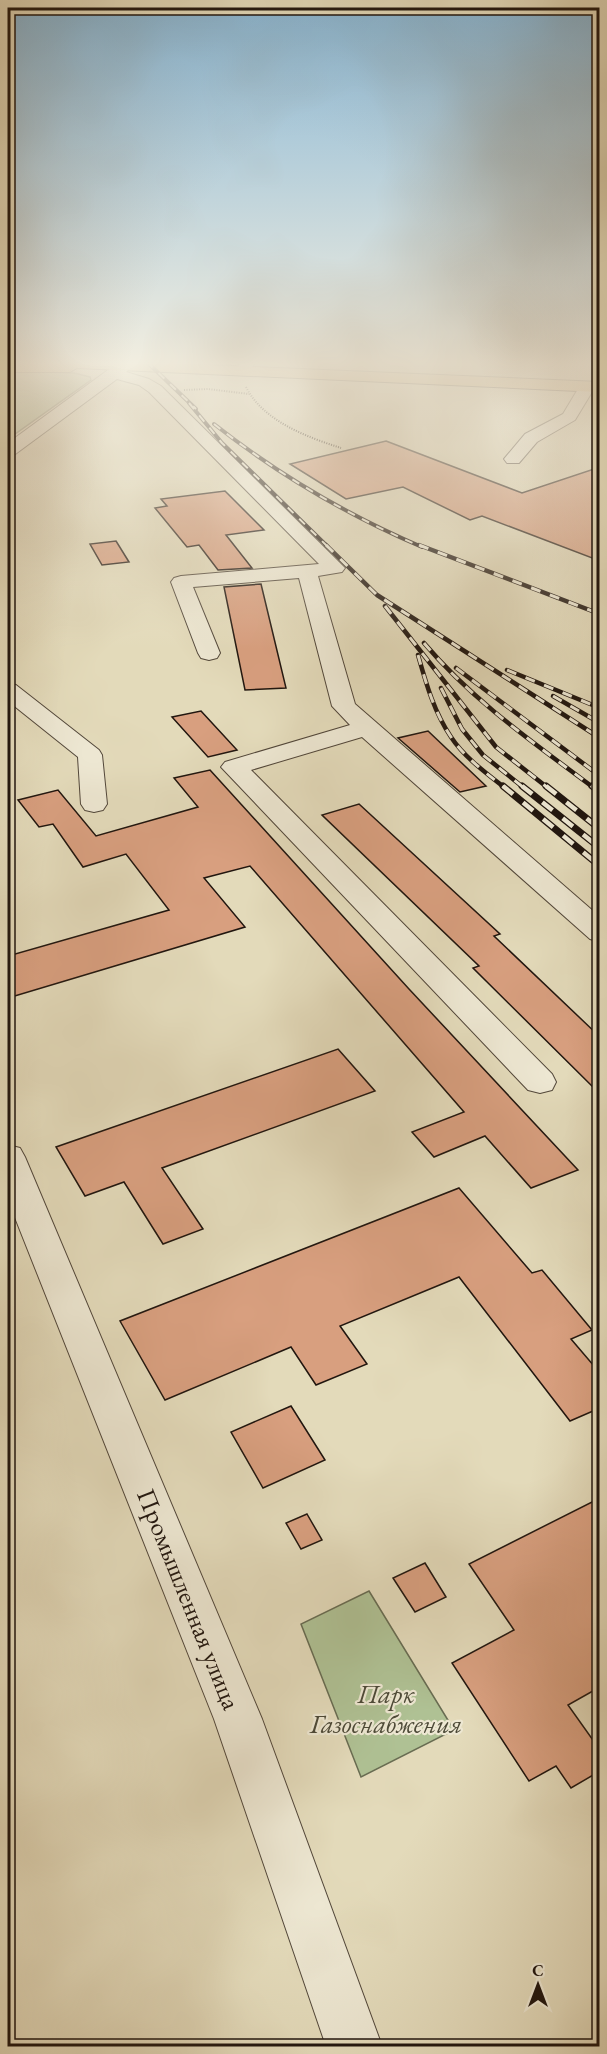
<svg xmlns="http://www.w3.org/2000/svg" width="607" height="2054" font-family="'EB Garamond',serif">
<rect width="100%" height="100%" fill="#e3daba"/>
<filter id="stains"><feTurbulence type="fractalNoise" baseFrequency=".00333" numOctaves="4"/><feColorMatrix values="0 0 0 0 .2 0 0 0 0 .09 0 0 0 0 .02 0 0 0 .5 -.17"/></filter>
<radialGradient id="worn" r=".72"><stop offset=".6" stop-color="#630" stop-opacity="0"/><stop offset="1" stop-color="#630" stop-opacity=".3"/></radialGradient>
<g fill="#afc194" stroke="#686c52" stroke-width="1.5">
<polygon points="8,370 74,373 90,377 91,380 8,439"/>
<polygon points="369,1591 454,1730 361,1777 301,1624"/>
</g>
<g fill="#d89f7f" stroke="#21160f" stroke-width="1.5">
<polygon points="386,441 522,493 600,467 600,561 482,516 470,520 403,487 346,499 290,464"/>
<polygon points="225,491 264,530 226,535 252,568 218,570 199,545 187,547 155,508 167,506 161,499"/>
<polygon points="116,541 129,562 102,565 90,544"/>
<polygon points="261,584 286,688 245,690 224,587"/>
<polygon points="201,711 237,750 208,757 172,717"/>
<polygon points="428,731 486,786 460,792 398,738"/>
<polygon points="210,770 409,989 578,1170 531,1188 485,1136 434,1157 412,1132 464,1112 250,866 204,878 245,927 8,998 8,956 169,910 126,854 83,867 53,824 39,827 18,800 58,790 96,836 198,807 174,778"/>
<polygon points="359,804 500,934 494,936 600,1037 600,1094 473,968 479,966 322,815"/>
<polygon points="338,1049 375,1091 162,1168 203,1229 163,1244 124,1182 85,1196 56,1147"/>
<polygon points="459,1188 532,1273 542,1270 592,1330 571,1339 600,1373 600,1408 570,1421 459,1277 340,1326 367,1364 316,1385 291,1347 165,1400 120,1321"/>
<polygon points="291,1406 325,1460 263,1488 231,1432"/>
<polygon points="600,1498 600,1687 568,1705 600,1750 600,1771 571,1788 556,1766 529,1781 452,1663 514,1630 469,1564"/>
<polygon points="307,1514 322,1540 301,1549 286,1523"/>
<polygon points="425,1563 446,1597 415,1612 393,1578"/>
</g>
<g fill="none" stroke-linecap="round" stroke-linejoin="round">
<g stroke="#52473a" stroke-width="2">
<g id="minor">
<polygon points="123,362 131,367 126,372 149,379 161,386 345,568 342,572 318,576 355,704 600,917 600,942 590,939 362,737 251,770 552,1074 556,1082 552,1090 540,1093 528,1090 221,767 225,762 350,725 332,706 299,578 193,587 220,653 217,658 209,660 201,658 198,653 171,582 174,578 181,576 319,564 149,392 139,385 117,379 14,455 8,456 8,443 108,370"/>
<polygon points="240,362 254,362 250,375 240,375 237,372"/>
<polygon points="587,382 595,387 575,420 537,442 519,463 507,463 504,459 525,434 563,414 581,384"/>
<polygon points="8,683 16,685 99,750 102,755 107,804 103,810 94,812 85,810 81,804 78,757 8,701"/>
<polygon points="8,1145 20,1148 25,1157 262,1719 382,2046 326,2046 214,1719 8,1200"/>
</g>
</g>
<g stroke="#21160f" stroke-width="2">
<polygon id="major" points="8,362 141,362 600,382 600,392 77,368 70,372 8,372"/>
</g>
<g stroke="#21160f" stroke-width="2" stroke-dasharray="1 1.5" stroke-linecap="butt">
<path d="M246,387C263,421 307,437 341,448"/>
<polyline points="184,390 208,389 249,394"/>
</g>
<use href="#minor" fill="#ede7d2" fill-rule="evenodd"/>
<use href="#major" fill="#e2bd7d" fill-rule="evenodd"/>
<g stroke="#21160f" stroke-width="4">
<g id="rail-far2">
<polyline points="147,362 196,409"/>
<polyline points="189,403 222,443 328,547"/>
<path d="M214,424C279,475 347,515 422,547"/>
</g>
</g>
<g stroke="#21160f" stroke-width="4.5">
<g id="rail-far1">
<polyline points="326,545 377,595 600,738"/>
<polyline points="419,545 600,614"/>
<polyline points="385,606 496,747 548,788"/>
<path d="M424,643C473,701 534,743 594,788"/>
<path d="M418,655C426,683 434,712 451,737C464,757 486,773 505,788"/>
<polyline points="456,668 600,776"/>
<polyline points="507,670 600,708"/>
<polyline points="441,688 462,729 483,755 524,788"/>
<polyline points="553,696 600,723"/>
</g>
</g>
<g stroke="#21160f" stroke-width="7">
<g id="rail">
<polyline points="503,786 600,866"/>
<polyline points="522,786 600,848"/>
<polyline points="546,786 600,829"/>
<polyline points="592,786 600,792"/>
</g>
</g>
<use href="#rail-far2" stroke="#ede7d2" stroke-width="2" stroke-dasharray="8" stroke-linecap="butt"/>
<use href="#rail-far1" stroke="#ede7d2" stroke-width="3" stroke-dasharray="10" stroke-linecap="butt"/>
<use href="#rail" stroke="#ede7d2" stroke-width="4.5" stroke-dasharray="13" stroke-linecap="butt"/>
</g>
<linearGradient id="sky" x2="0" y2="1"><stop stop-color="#87b6d5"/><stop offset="0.56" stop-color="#f2eee0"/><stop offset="1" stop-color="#f2eee0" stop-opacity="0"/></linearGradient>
<rect width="607" height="649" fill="url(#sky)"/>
<g text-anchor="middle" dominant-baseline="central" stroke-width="4.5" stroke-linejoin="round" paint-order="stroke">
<g font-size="26" fill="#21160f" stroke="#ede7d2">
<text transform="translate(189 1599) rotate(68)">Промышленная улица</text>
</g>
<g font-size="26" font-style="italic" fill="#4c4937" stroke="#ede7d2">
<text x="386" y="1694">Парк<tspan x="386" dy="30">Газоснабжения</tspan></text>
</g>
</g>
<rect width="607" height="2054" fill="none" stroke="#e3daba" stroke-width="30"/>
<rect x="9" y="9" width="589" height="2036" fill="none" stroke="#21160f" stroke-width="3"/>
<rect x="15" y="15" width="577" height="2024" fill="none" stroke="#21160f" stroke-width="1.5"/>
<g transform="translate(538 1985)" stroke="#ede7d2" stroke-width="4.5" paint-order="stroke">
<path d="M0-4.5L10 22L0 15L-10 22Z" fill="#21160f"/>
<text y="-9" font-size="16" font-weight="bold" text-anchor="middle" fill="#21160f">С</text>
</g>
<rect width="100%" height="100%" filter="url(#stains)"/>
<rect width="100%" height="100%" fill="url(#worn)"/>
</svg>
